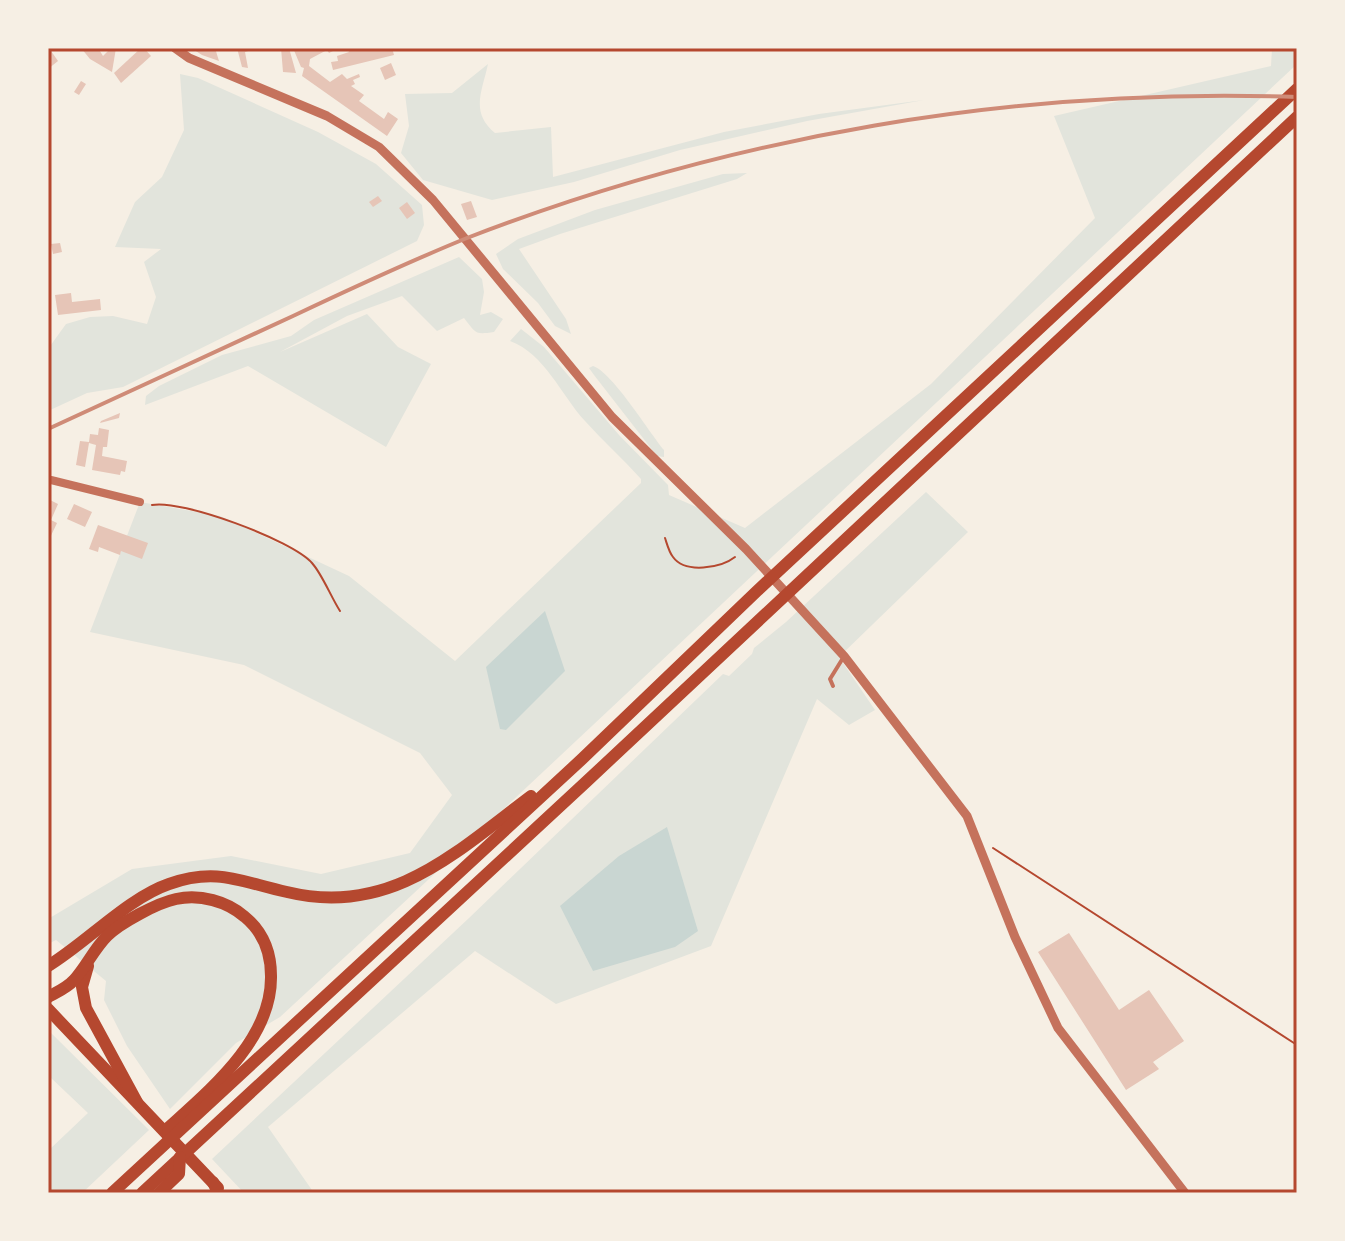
<svg xmlns="http://www.w3.org/2000/svg" width="1345" height="1241" font-family="Barlow,sans-serif">
<rect width="100%" height="100%" fill="#f6efe4"/>
<g fill="#e2e4dc">
<path d="M1272,48H1297V64L413,894L280,1017L236,1043L170,1109L127,1046L104,1000L106,981L56,940L48,944V919L132,869L231,856L321,874L410,853L452,795L420,753L244,665L90,632L140,502L220,516L349,576L455,661L641,483V479C623,459 603,441 585,421C561,395 545,354 510,341L521,329L544,347L619,435L668,485L669,495L745,528L931,384L1095,218L1054,116L1271,66Z"/>
<path d="M488,64C482,92 470,112 495,133L551,127L553,177L724,132L819,114L924,100L807,121L680,150L574,182L492,200L423,180L401,153L409,126L405,94L452,93Z"/>
<polygon points="180,74 198,78 318,132 376,164 422,205 424,225 417,241 123,387 87,393 48,411 48,349 66,324 90,317 113,316 147,324 156,297 144,262 161,249 115,247 135,202 162,177 184,130"/>
<polygon points="747,173 737,179 560,234 519,249 566,319 571,334 555,326 538,303 503,269 496,254 518,239 595,210 723,174"/>
<path d="M459,257L482,279L484,292L480,315L491,312L503,319L494,332C474,335 476,333 464,318L437,331L402,296L347,316L280,352L367,314L398,347L431,364L386,447L248,366L145,405L146,396L159,386L222,355L291,336L314,320Z"/>
<path d="M593,366C612,372 649,432 664,450V457L657,456L594,375L589,368Z"/>
<polygon points="926,492 968,532 839,657 875,710 849,725 817,699 711,946 556,1004 475,951 268,1127 314,1193 244,1193 212,1159 469,918 723,674 729,676 752,654 754,648 786,622"/>
<polygon points="48,1030 149,1130 82,1193 48,1193 48,1151 88,1113 48,1075"/>
</g>
<g fill="#c9d6d2">
<polygon points="545,611 565,671 506,730 500,729 486,667"/>
<polygon points="667,827 698,931 675,947 593,971 560,906 619,856"/>
</g>
<g fill="#e6c5b7">
<polygon points="81,48 98,48 103,56 111,48 116,48 112,72 90,59"/>
<polygon points="141,48 144,48 151,56 121,83 114,73"/>
<polygon points="191,48 215,48 219,61 202,55"/>
<polygon points="237,48 258,48 245,52 248,68 242,67"/>
<polygon points="281,48 289,48 296,73 283,72"/>
<polygon points="293,48 333,48 335,50 329,53 327,50 310,59 309,66 330,82 342,74 347,79 359,74 360,77 353,80 355,84 351,86 364,95 359,101 384,119 388,112 398,119 387,136 302,76 304,68 301,67"/>
<polygon points="347,48 392,48 394,55 333,70 331,62 338,61 337,56 349,52"/>
<polygon points="51,51 58,61 48,69 48,53"/>
<polygon points="391,63 396,75 385,80 380,68"/>
<polygon points="81,81 86,84 79,95 74,92"/>
<polygon points="378,196 382,201 373,207 369,202"/>
<polygon points="471,201 477,217 467,220 461,204"/>
<polygon points="407,202 415,213 407,219 399,208"/>
<polygon points="60,243 62,252 53,254 51,244"/>
<polygon points="71,293 72,302 100,299 101,310 58,315 55,295"/>
<polygon points="120,413 119,418 100,423 101,421"/>
<polygon points="99,428 109,430 107,447 103,447 102,456 127,461 125,472 121,471 120,475 92,470 96,445 89,443 85,467 76,465 80,441 89,442 90,434 98,435"/>
<polygon points="50,500 58,504 51,520 57,523 48,542"/>
<polygon points="74,504 92,512 85,527 67,519"/>
<polygon points="98,525 148,543 142,559 121,551 120,555 99,547 98,552 89,549"/>
<polygon points="1069,933 1119,1010 1149,990 1184,1041 1153,1062 1159,1069 1126,1090 1038,952"/>
</g>
<g fill="none" stroke-linecap="round" stroke-linejoin="round">
<g stroke="#b5482f" stroke-width="2">
<path d="M152,505C181,499 292,540 312,563C322,574 331,597 340,611"/>
<path d="M665,538C667,544 669,552 673,557C685,574 721,568 735,557"/>
<polyline points="993,848 1297,1045"/>
</g>
<polyline stroke="#c5725c" stroke-width="4" points="833,686 830,679 843,658"/>
<polyline stroke="#c5725c" stroke-width="8" points="51,480 140,502"/>
<polyline stroke="#c5725c" stroke-width="9" points="175,48 189,58 327,116 379,147 433,200 612,417 746,549 844,656 967,816 1015,937 1058,1028 1185,1193"/>
<polyline stroke="#b5482f" stroke-width="12" points="48,1009 218,1188"/>
<g stroke="#b5482f" stroke-width="12">
<path d="M48,966C86,943 128,898 169,884C217,867 241,882 287,892C390,917 455,853 531,796"/>
<polyline points="88,966 82,987 86,1008 137,1102"/>
<path d="M48,997C57,992 67,988 74,980C86,967 94,949 107,936C120,923 157,903 176,899C200,894 227,901 245,917C263,932 271,952 271,976C272,1039 211,1089 168,1128L169,1141"/>
<polyline points="213,1182 218,1193"/>
<polyline points="112,1193 582,759 757,591 1297,89"/>
<polyline points="142,1193 586,782 1297,117"/>
<polyline points="159,1193 179,1174 180,1157"/>
</g>
<path stroke="#cf8b77" stroke-width="4" d="M48,429C130,391 211,354 293,316C350,289 408,262 467,238C731,136 1014,87 1297,97"/>
</g>
<rect width="1345" height="1241" fill="none" stroke="#f6efe4" stroke-width="100"/>
<rect x="50" y="50" width="1245" height="1141" fill="none" stroke="#b5482f" stroke-width="3"/>
</svg>
